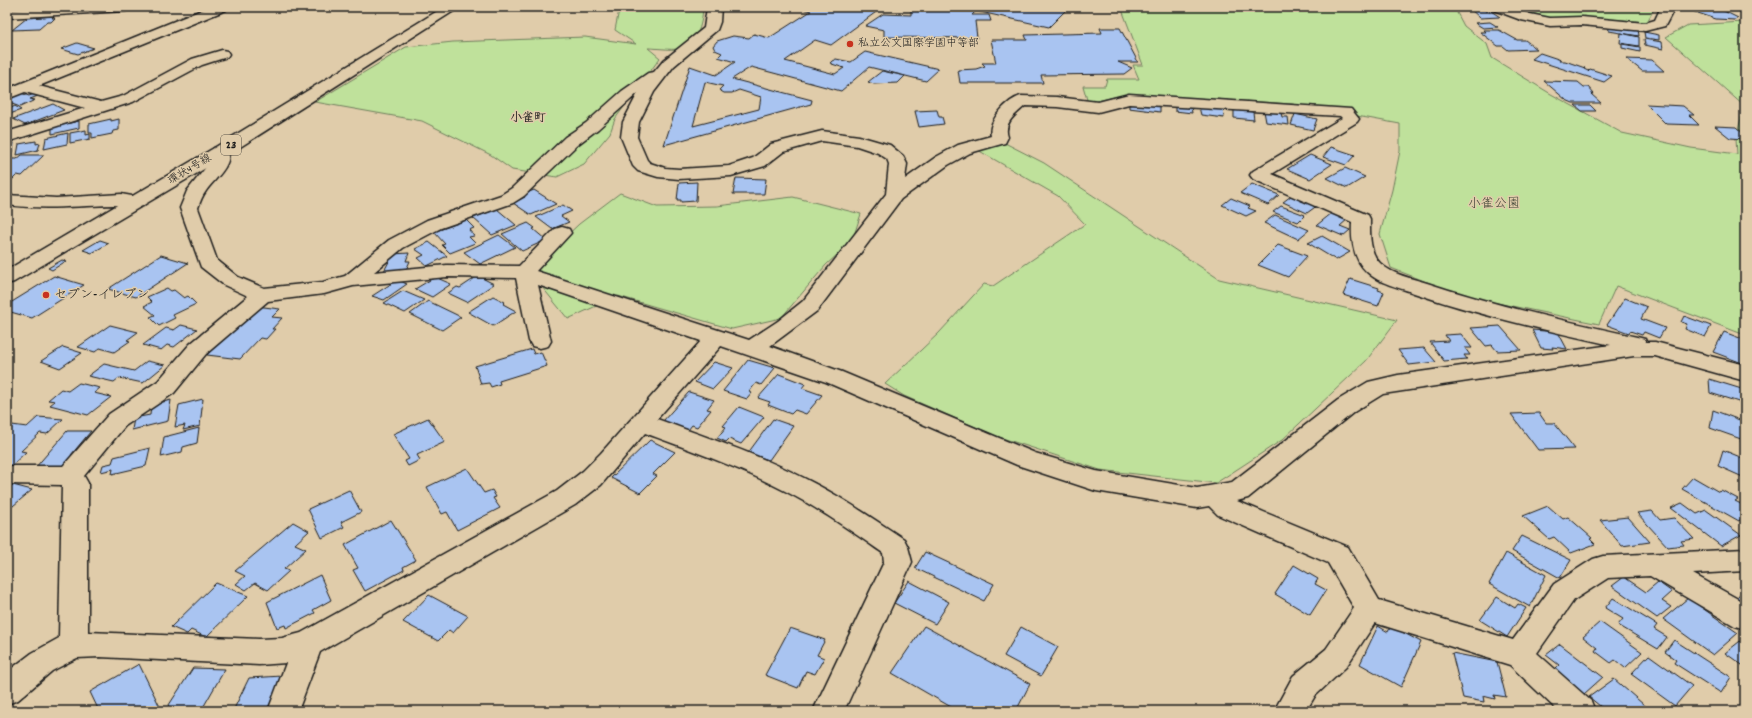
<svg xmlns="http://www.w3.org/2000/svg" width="1752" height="718" font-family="Dekko,'Klee One',sans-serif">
<rect width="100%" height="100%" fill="#e0ccaa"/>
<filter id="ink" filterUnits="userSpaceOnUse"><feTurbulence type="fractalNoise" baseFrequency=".025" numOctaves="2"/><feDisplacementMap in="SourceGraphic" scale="8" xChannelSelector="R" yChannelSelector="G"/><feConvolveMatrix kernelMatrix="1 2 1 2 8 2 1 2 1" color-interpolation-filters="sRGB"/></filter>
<g filter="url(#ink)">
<g fill="#bfe19b" stroke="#6e7e5c">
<path d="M622,7H703C702,23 699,40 683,48C677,51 656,48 648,48L660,58L615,119L610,133L584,164L557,177L512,170L491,155L422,121L315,102L406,47L453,42L585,37L636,44L615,30L619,10Z"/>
<polygon points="1121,7 1451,7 1455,9 1464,26 1487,44 1492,58 1551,94 1622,133 1691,148 1737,154 1736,138 1744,106 1666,37 1688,25 1745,22 1745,335 1616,286 1599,324 1463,296 1391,268 1380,234 1392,190 1400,151 1400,124 1292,104 1128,94 1088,103 1083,86 1105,86 1107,79 1139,79 1133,65 1143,65"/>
<polygon points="1515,7 1655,7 1647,22 1597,18 1548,18"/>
<polygon points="1001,141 1044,163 1219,279 1397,320 1366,361 1282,440 1216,483 1100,470 996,436 904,396 885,384 939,333 984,284 993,286 1085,224 1058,196 976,149"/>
<polygon points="620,193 657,207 717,206 793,197 861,214 852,241 826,265 781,318 732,329 618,296 568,319 529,271 579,224"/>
</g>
<g fill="#a9c4f1" stroke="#1c1c1c" fill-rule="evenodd">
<path d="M794,7H883L831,45L815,40L785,61L835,74L844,68L832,64L830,63L832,61L836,59L851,62L865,52L939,69L926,81L869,67L841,91L751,67L732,79L812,100L811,104L664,145L690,66L716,75L735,62L718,57L722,53L715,50L713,46L717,41L733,36L749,38L754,34L769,38L811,11ZM705,82L723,86L719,90L724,93H732L739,90L761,97L759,109L693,126Z"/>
<polygon points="903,7 1069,7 1049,27 976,11 972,15 989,15 991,21 975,21 977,38 884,37 884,30 865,26 883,14 911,15 911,9"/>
<polygon points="1468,7 1485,7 1482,7 1486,11 1491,11 1500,17 1480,18"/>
<polygon points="1685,7 1716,7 1738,18 1735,20 1716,19 1683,8"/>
<polygon points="1733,7 1745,7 1745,15"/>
<polygon points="54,16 52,18 55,18 51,22 47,22 39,29 12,30 27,18"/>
<polygon points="1490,22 1498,27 1483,28 1475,23"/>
<polygon points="1608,24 1638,29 1639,36 1609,31"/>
<polygon points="1100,28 1120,28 1138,62 1118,62 1132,68 1124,74 1041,75 1043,83 960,83 958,70 976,69 985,66 982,63 996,63 991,40 1027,40 1025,35 1102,33"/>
<polygon points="1484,30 1499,30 1517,40 1525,40 1537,49 1508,50 1503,46 1498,46 1480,32 1486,32"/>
<polygon points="1644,32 1659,35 1659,40 1645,38"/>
<polygon points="1621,33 1639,37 1639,46 1620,43"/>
<polygon points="1644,39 1662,42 1663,49 1645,45"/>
<polygon points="77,43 94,48 78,54 61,49"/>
<polygon points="1622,44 1640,47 1640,52 1622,48"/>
<polygon points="1540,53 1561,60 1559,61 1565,61 1585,68 1584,69 1588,71 1590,69 1612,76 1604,82 1532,59"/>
<polygon points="1627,59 1652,60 1664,71 1642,71"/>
<polygon points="882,71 905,76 898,83 874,84 868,82"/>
<polygon points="1544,81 1578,82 1584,87 1588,87 1594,94 1591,94 1601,103 1573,103 1566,100"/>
<polygon points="21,93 29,96 34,94 38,96 30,99 35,100 20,107 7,102 7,97"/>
<polygon points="1141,103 1160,105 1160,112 1129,108 1129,104 1141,105"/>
<polygon points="53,104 64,110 25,125 13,119"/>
<polygon points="1646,104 1683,106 1694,115 1689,115 1699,125 1666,124"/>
<polygon points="1575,105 1590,105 1596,111 1582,111"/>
<polygon points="15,106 21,110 7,115 7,110"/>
<polygon points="1175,106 1191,107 1192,113 1175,111"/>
<polygon points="1199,107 1223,109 1224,118 1201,115"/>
<polygon points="937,110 939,117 942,117 944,124 919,127 915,111"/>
<polygon points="1234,110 1253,112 1254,120 1234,118"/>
<polygon points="1264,111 1281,113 1282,117 1288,117 1289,125 1266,122"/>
<polygon points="1295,114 1317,119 1313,130 1291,125"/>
<polygon points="111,119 111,121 119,119 119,130 113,131 112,134 92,138 92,133 89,133 89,124"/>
<polygon points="79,121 79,128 52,134 52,127"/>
<polygon points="1715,126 1736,127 1745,135 1745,139 1730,138"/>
<polygon points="86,130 86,135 90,134 90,139 70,143 70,133"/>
<polygon points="68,133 67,144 44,149 46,138"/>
<polygon points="36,141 36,144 40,143 38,150 17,155 19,144"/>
<polygon points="12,142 14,143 13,151 7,152 7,144"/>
<polygon points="1331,147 1355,155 1346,165 1323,157"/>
<polygon points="22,155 44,155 22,176 17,175 11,181 7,181 7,161 10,159 17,159"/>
<polygon points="1310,155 1332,164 1310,179 1287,169"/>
<polygon points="1345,168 1365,177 1347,188 1327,178"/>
<polygon points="736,178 766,179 764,194 733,194"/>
<polygon points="697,182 696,201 681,202 681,200 677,200 679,183"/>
<polygon points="1252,184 1279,195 1268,205 1240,193"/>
<polygon points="534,190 556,204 531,215 513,203 525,197 522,195"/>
<polygon points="1291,196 1302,201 1304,199 1318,205 1307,213 1283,202"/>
<polygon points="1231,198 1250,206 1248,208 1256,211 1246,216 1222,205"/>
<polygon points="563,205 572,211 561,216 569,222 552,229 536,217"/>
<polygon points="1281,206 1305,215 1298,222 1273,212"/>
<polygon points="497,209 516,225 492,235 473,218"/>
<polygon points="1332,213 1348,219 1340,226 1350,230 1343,236 1317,225"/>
<polygon points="1275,215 1309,230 1298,239 1264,223"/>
<polygon points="466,220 474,228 469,230 474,236 469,237 475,243 450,253 442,245 445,244 434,232"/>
<polygon points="528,223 535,228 533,229 546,240 522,251 502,234"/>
<polygon points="499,235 515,247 480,264 464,252"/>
<polygon points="1322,236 1350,252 1336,260 1308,243"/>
<polygon points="100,240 109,243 92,253 83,250"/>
<polygon points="429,242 447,256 427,266 418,258 424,255 415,249"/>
<polygon points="1278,245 1307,256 1288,277 1258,265"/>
<polygon points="409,253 406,261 410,261 406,270 384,271 393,254"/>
<polygon points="161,255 188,263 136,297 108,289"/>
<polygon points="62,260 66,261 52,270 48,268"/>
<polygon points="54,276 84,285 32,318 7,311 7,305"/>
<polygon points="478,276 494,284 467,302 448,293 457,287 460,288"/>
<polygon points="435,277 451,284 432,297 415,289"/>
<polygon points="1350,279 1379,288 1378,290 1384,292 1378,306 1343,295"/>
<polygon points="397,280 407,284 384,300 372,296"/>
<polygon points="167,288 171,291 174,290 184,298 188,296 196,304 173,315 175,318 159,326 150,317 155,315 144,306 152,302 147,297"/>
<polygon points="403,291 424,300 405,313 384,303"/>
<polygon points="493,296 505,302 503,304 516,311 493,326 468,312"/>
<polygon points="1625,298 1647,307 1641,319 1665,328 1659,338 1644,332 1642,335 1630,331 1629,333 1607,325"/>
<polygon points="428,301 461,317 442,330 410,314"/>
<polygon points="256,306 280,309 272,317 282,318 272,329 275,329 266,339 260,338 240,359 207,355"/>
<polygon points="1684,316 1711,326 1705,337 1685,329 1687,324 1681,322"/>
<polygon points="110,325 138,332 127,340 130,341 114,352 100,348 95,352 78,347"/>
<polygon points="181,325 197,329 174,347 167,345 161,350 143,345 166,328 174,330"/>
<polygon points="1500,326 1521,350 1497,351 1492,345 1486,346 1471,328"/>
<polygon points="1532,330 1558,332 1567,349 1552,347 1553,349 1541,348"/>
<polygon points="1724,332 1745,340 1745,364 1713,352"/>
<polygon points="1461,334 1472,348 1465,348 1470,355 1464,355 1467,359 1444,361 1430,342 1449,341 1445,335"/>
<polygon points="63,347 82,353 60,368 41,361"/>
<polygon points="1424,348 1436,362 1409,365 1398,350"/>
<polygon points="532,349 534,354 541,352 547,366 499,381 500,384 491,387 489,383 481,384 475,366"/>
<polygon points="748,360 775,368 761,385 756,383 749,392 752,393 747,399 723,391"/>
<polygon points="147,361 165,365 143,383 119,378 114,382 88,376 104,364 134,371"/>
<polygon points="714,362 733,368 713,389 695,382"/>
<polygon points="779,374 805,384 802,388 822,395 806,414 795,410 791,414 768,405 770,402 758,398"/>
<polygon points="1709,379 1745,390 1745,404 1710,393"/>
<polygon points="79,383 100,388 94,393 111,397 88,415 50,405 55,401 48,400 61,389 68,391"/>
<polygon points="689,392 714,400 707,409 711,410 697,427 692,425 688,430 663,421"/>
<polygon points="203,399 200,426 183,430 185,425 175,427 179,405"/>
<polygon points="171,400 168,421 132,430 134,418 150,415 151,405"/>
<polygon points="739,407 764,417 741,444 729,439 726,442 717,438 726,427 723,426"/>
<polygon points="1713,410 1745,422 1745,443 1741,442 1741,439 1710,428"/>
<polygon points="1539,413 1546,423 1554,423 1575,449 1538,450 1511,414"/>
<polygon points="38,417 63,419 47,434 40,433 21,451 26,452 11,466 7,465 7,430 12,425 27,427"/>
<polygon points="428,418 445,442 417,455 420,460 408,466 405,461 409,459 393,434"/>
<polygon points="773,419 793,426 769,460 748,453"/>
<polygon points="199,428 197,443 183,447 182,452 161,457 164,437"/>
<polygon points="67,431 91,431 71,455 77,455 66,468 35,468"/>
<polygon points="650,440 675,452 653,474 657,476 640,493 611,478"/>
<polygon points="150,448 146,466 112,474 113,469 101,472 103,465 112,463 114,457"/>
<polygon points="1723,450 1745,459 1745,478 1718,466"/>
<polygon points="467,468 484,493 492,490 496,497 493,498 500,508 457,530 447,512 442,514 427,487"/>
<polygon points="1693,477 1719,492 1721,490 1738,499 1735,501 1745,506 1745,514 1739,521 1682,489"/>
<polygon points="9,484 32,490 7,511 7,486"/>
<polygon points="349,490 361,512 341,522 344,527 322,538 308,509"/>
<polygon points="1682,503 1697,514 1706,510 1741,535 1721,546 1671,508"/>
<polygon points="1548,506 1563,519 1568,517 1592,538 1590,539 1595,544 1571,553 1554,537 1549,539 1523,516"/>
<polygon points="1652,511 1660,520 1674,518 1694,539 1681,541 1684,545 1668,547 1637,513"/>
<polygon points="1628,517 1650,542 1622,546 1600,520"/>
<polygon points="391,520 416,560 403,567 404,570 365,591 353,570 358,568 345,545"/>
<polygon points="293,522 309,531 295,544 306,549 284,569 289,571 268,590 255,583 246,590 236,584 245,576 235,571"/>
<polygon points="1522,536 1571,560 1560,578 1512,551"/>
<polygon points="925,552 994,584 984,601 915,568"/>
<polygon points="1506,553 1546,575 1530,607 1489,584"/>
<polygon points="1294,565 1318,579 1315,584 1326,590 1310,615 1275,594"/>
<polygon points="320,575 331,600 313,610 315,613 286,628 285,625 277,628 267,602"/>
<polygon points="1624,577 1646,592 1658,582 1672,592 1662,601 1671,607 1657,618 1612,586"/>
<polygon points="909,581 949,602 935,624 894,603"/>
<polygon points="216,583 248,596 206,637 191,630 187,634 171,627"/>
<polygon points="1745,587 1745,606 1735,600"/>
<polygon points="429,595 468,616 453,633 449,630 438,641 403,622"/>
<polygon points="1497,597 1515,608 1518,604 1526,608 1507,637 1480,620"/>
<polygon points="1613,598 1657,625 1654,629 1667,637 1658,649 1618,625 1623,619 1605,608"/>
<polygon points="1688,598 1738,633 1713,655 1663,619"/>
<polygon points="1600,622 1642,652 1625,668 1615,660 1611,663 1595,651 1597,648 1583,637"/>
<polygon points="924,626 1030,684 1016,711 958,711 892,673"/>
<polygon points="1378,626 1388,632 1391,626 1421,642 1401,687 1360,664"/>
<polygon points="1021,627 1058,647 1041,676 1004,656"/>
<polygon points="790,628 825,640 817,655 824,658 815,674 806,671 798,688 765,675"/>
<polygon points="1744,638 1745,639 1745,667 1725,653"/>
<polygon points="1674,640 1731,677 1721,693 1674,663 1676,660 1665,652"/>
<polygon points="1560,644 1603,677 1584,694 1554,670 1559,665 1546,655"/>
<polygon points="1452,653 1497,662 1506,697 1494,695 1495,699 1483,696 1484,702 1463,698"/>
<polygon points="1649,655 1692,686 1675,706 1631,674"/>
<polygon points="139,664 161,709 157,711 99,711 90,692"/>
<polygon points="193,668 225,669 201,711 165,711"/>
<polygon points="282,676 267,711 233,711 249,678"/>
<polygon points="1614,679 1651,711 1606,711 1589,697"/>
</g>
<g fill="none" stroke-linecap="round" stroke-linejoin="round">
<g stroke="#1c1c1c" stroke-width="3">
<g id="minor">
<polygon points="58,7 132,7 130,10 125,11 7,18 7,10"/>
<polygon points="209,7 228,7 226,10 39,86 101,102 123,96 192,59 222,50 227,51 229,54 227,57 202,65 133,102 7,142 7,132 85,108 25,92 7,99 7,89"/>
<path d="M707,7H721L720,22L717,30L674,66L654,92L639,122L637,137L647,160L650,163L665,168L679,169L729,166L753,158L771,144L822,131L859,136L890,145L903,156L907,164L905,179L936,157L958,145L991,136C987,121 1007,100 1021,96L1057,97L1098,102L1129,94L1351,109L1359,119L1357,122L1272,174L1368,215L1370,219C1370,233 1369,252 1380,263C1392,275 1412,278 1427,283C1496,306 1566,321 1637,337L1645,339L1646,342H1655L1745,365V381L1655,356H1634L1383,394L1354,412L1248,498L1237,501L1348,547L1379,600L1513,640L1554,584L1593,559L1603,556L1745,549V571L1693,574L1745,603V629L1735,626L1650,576L1608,578L1574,600L1537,653L1591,701L1595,711H1558L1510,665L1375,623L1346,667L1315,696L1306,711H1274L1293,676L1326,649L1354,608L1328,563L1218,515L1209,506L1197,508L1096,491L1017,465L826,382L721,346L657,419C706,437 757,454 804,478C839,495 872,518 904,539L908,547L912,562L844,711H813L884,562L883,553C851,531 820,509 785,491C741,468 693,451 645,433L601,485L575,505L320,652L298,711H268L286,663L259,665L100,657L77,658L52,671L18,700L7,704V672L32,653L59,638L62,485L7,484V466H63L109,414L158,381L190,344L248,296L224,285L201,267L180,208L187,191L211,161L212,152L214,148L220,147L226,148C236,163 214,179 206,191C202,196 200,202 198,208L217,260L238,277L264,288L323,282L345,276L389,240L427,220L501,195L512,188L565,137L586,123L622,91L648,73L654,72L664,60L704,28ZM638,93L623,122L621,137L633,166L638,171L658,177L679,179L731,176L765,166L783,152L822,141L857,146L878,153L887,159L889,164L886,194L803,301L778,321L749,340L536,271L571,233L569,229L562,227L555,229L519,266L447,265L374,272L403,248L441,228L513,203L524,196L577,145L598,129ZM1129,104L1340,116L1342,118L1253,171L1250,175L1253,179L1352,222C1351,240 1353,259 1367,272C1379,284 1399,287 1414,293C1478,315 1544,330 1611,345L1398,375L1368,382L1338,400L1232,482L1197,488L1096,471L1035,453L842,372L770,346L817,311L901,199L948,165L970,153L1005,143L1008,137C1003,123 1015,115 1025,106L1057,107L1098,112ZM447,277L516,278L529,341L532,346L540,348L548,346L551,341L538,285L701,341L601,453L583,471L557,491L301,633L282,638L259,639L88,632V483L84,476L125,426L174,393L206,354L268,301L324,294L353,286Z"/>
<polygon points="1492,7 1511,7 1530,14 1550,18 1582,17 1645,23 1655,20 1661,7 1675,7 1665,26 1645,31 1582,25 1550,26 1521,20 1494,10"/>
<path d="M121,194L143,198L146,202L143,206C133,208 123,205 113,205C75,206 45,210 7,205V195L56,198Z"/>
</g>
</g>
<g stroke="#1c1c1c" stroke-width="3">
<polygon id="major" points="444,7 460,7 226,156 14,282 7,284 7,270 214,148"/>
</g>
<use href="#minor" fill="#e0ccaa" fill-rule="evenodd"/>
<use href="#major" fill="#e0ccaa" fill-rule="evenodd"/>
</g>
</g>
<g fill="#c8321e" stroke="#e0ccaa" stroke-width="1.5">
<circle cx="850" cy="44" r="4"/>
<circle cx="46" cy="295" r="4"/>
</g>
<g text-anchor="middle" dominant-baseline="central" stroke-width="3" stroke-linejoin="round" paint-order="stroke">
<g font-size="11" fill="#1c1c1c" stroke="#e0ccaa" text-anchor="start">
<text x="858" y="44">私立公文国際学園中等部</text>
</g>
<g font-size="11" fill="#1c1c1c" stroke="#e0ccaa">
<text transform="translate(190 170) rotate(-31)">環状4号線</text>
</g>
<g font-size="12" font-weight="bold" fill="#1c1c1c" stroke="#e0ccaa">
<text x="528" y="118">小雀町</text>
</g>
<rect fill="#e0ccaa" stroke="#575147" stroke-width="1" x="221" y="135" width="20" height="20" rx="3"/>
<g font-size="12" font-weight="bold" fill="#1c1c1c">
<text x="231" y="145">23</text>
</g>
<g font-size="13" fill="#3d4335" stroke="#e0ccaa">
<text x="1494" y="204">小雀公園</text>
</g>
<g font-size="13" fill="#1c1c1c" stroke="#e0ccaa" text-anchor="start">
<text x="54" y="295">セブン-イレブン</text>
</g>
</g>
<rect width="1752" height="718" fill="none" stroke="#e0ccaa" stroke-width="24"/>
<rect x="12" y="12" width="1728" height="694" fill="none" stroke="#1c1c1c" stroke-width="1.5" filter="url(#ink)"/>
</svg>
